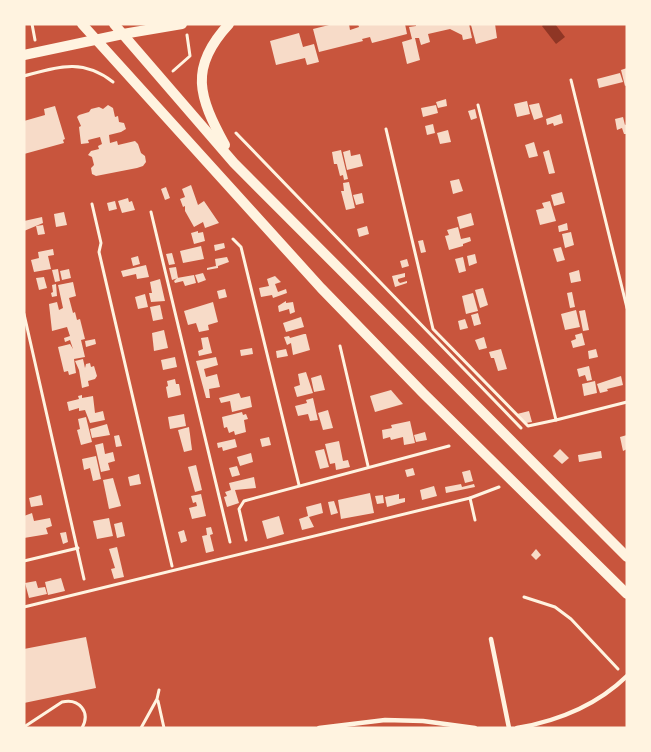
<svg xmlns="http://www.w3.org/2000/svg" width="651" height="752" font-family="Montserrat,sans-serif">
<rect width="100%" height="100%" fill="#c8553d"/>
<polygon fill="#8f3625" points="544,24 555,24 565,37 556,44 542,26"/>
<g fill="#f7dbc8">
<polygon points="333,24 349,24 350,30 359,27 358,24 405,24 407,34 372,43 370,37 362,39 363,41 319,52 313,29"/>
<polygon points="416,24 469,24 472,38 463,40 462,35 450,29 428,34 430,42 421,45 419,38 415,38 420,60 407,64 402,42 412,39 409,27 416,26"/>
<polygon points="476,24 495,24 497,38 476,44 471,25"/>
<polygon points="299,33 303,47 314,44 319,62 307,65 305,58 276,65 270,41"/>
<polygon points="627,68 627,85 625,86 621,70"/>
<polygon points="620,73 623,82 599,88 597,79"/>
<polygon points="446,99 447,106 438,108 436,102"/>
<polygon points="527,101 530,114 517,117 514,104"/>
<polygon points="539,103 543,117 534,120 529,105"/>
<polygon points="108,105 113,108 115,117 118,116 119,122 124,123 126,129 121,132 109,135 110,143 117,141 118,145 135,141 138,144 141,153 145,156 146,162 143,166 137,168 96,176 92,174 91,168 94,165 92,157 88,155 91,151 99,149 98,146 102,144 100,137 88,140 89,143 81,144 79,127 81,126 77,117 79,115 89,112 91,109 99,107 103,109"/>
<polygon points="436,105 438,113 423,117 421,108"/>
<polygon points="55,106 65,139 63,140 64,143 24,154 24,121 45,115 44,109"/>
<polygon points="475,109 477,118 471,120 468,111"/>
<polygon points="561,114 563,123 554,126 553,123 547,125 546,119"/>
<polygon points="623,117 625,125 627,124 627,134 624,134 622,128 617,130 615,119"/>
<polygon points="433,124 435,133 427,135 425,126"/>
<polygon points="448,130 451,142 440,144 437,133"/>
<polygon points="534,142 538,156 529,158 525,145"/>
<polygon points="341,150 348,179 344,180 343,175 340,176 337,164 334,164 332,152"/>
<polygon points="350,150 351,156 360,154 363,166 347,170 343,152"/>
<polygon points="549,150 555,173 549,174 543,152"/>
<polygon points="459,179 463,191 453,194 450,181"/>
<polygon points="349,182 355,208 346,210 341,191 344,191 343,183"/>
<polygon points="191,185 198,205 204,201 219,223 205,228 203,222 194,227 185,211 185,206 183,207 180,199 185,197 182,189"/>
<polygon points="166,187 170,198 165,200 161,189"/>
<polygon points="562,192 565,203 554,206 551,195"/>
<polygon points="362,193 364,203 356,205 353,195"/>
<polygon points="128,198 129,202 132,201 135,210 122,213 118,201"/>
<polygon points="115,201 117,209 109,211 107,203"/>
<polygon points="550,201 556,221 540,225 536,210 544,208 542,203"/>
<polygon points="64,212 67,225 56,227 54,214"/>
<polygon points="471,213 474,225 460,229 457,217"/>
<polygon points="42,217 43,223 24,231 24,221"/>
<polygon points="567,223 568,230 559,232 558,226"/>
<polygon points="43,225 45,234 38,235 36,226"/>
<polygon points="367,226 369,234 359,237 357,229"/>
<polygon points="458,227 461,239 470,237 471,241 463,244 463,246 449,250 445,236 449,235 447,230"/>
<polygon points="198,231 198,233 203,232 205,241 194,244 191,233"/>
<polygon points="571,232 574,245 565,248 562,234"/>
<polygon points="423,240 426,252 421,253 418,241"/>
<polygon points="224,243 225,248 215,251 214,245"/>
<polygon points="201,246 204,259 183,263 180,251"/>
<polygon points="561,247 565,260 557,262 553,249"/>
<polygon points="53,249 54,255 48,256 51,269 34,272 31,260 39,258 38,252"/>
<polygon points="172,253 175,264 169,265 166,254"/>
<polygon points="475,254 477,263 469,266 467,256"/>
<polygon points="138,256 140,264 133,266 131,258"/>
<polygon points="227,257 229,262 218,266 218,268 207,270 207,268 216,266 215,259"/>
<polygon points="463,257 466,271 459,273 455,259"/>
<polygon points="407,259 409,266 402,268 400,261"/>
<polygon points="146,265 149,277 137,279 136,274 123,277 121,271"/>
<polygon points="176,267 178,278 172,280 169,268"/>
<polygon points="58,269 60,281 55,282 52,270"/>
<polygon points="69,269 71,278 62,280 60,271"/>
<polygon points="579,270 581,281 571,283 569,273"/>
<polygon points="203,273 206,280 198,283 195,275"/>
<polygon points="405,273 405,277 398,279 398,281 400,283 407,281 407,283 395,287 392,276"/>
<polygon points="194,275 196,283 185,286 183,281 175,283 174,281 177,278"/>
<polygon points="275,276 281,282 275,284 278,292 286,289 287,293 273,298 272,295 261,297 259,288 269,286 267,279"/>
<polygon points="44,277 47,288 39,290 36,278"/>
<polygon points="160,279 165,301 151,302 149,293 152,293 150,282"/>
<polygon points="73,282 76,296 69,298 73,313 75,312 77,320 80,319 85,339 81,340 85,357 74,359 76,373 69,375 68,371 64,372 58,347 70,344 73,349 70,340 65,342 64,338 70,336 67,327 52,331 49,304 57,302 59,310 63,308 58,285"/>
<polygon points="56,284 57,296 52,297 51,293 53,292 52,285"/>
<polygon points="483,288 488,305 480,308 475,290"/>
<polygon points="225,289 227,297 219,299 217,291"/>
<polygon points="572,292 575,307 570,308 567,293"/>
<polygon points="473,293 478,311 466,314 462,296"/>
<polygon points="145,294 148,307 138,309 135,297"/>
<polygon points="286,301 286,303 293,302 295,312 290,314 289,309 279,312 278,306"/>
<polygon points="213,302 218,322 208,325 209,330 199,332 196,323 188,325 184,311"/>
<polygon points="160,305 163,319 153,321 150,307"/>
<polygon points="576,310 580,327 565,330 561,314"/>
<polygon points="585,310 589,330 583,331 579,311"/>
<polygon points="478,313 481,324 474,326 471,315"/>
<polygon points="301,317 304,327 286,332 283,323"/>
<polygon points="465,319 468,328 460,330 458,321"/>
<polygon points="164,330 168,348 154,351 152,333"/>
<polygon points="582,333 585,345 573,348 571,341 576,339 575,335"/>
<polygon points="304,334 306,334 310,350 293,355 291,343 287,345 284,337 289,336 290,338"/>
<polygon points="208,337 212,353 199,356 198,351 203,349 201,338"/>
<polygon points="484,337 487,348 479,350 475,340"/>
<polygon points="95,339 96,344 86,347 85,341"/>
<polygon points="252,348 253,354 241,356 240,350"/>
<polygon points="286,349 288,356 277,358 276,351"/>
<polygon points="501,349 507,369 498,371 494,358 491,358 489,352"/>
<polygon points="596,349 598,357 589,359 588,351"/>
<polygon points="175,357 177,367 163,370 161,360"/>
<polygon points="216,357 218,365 204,369 206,377 217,374 220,387 209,389 210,398 206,398 196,361"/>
<polygon points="83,359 85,368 86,364 90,363 91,367 94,366 97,376 95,379 88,381 89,386 82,388 79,370 75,361"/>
<polygon points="589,366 592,380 587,381 585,375 579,377 577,369"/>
<polygon points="306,372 313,393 297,397 294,387 300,385 298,374"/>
<polygon points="321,375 325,390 314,392 311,378"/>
<polygon points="621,376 623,385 607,389 608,391 600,393 597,384"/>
<polygon points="175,379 176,384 179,384 181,395 168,398 166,387 168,386 167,381"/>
<polygon points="595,381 597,393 584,396 582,384"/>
<polygon points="391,390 403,404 375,412 370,396"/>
<polygon points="239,393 241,398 250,396 252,407 232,412 230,401 221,403 219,398"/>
<polygon points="82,395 82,398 93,396 95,413 103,411 105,420 90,423 85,410 79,411 79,408 69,411 67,402 79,399 78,396"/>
<polygon points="313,398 318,420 310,421 308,414 298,416 295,406 307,403 306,400"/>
<polygon points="328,410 333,428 323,430 318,413"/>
<polygon points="529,411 532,422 526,423 517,414"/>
<polygon points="242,412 243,415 246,414 248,419 244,420 246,432 235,435 234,431 229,433 227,427 224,428 222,417"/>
<polygon points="184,414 186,426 170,429 168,417"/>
<polygon points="86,417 92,442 81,445 77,430 80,429 78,419"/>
<polygon points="410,421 415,443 404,445 403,437 391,440 390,437 383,439 382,430 392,428 391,425"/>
<polygon points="107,424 110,435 92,438 90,429"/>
<polygon points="189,427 192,450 184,452 178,430"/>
<polygon points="425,432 427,440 416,442 414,435"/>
<polygon points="119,435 122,446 116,447 114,436"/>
<polygon points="627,435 627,449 623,451 620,437"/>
<polygon points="269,437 271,445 262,447 260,439"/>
<polygon points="235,439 237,447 223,451 222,447 218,448 217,443"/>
<polygon points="339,441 343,461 348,460 350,467 336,470 335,463 330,464 325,444"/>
<polygon points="103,443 105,454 113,452 115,461 108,463 110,470 101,472 95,445"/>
<polygon points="324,449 329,467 320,469 315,451"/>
<polygon points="560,449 569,458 562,464 553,456"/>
<polygon points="601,451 602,458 579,462 578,455"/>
<polygon points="251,453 253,462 240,466 237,457"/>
<polygon points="96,456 101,479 93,481 90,468 84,470 82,459"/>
<polygon points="196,465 202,490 195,492 188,467"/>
<polygon points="237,466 240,475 232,477 229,468"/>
<polygon points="413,468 415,475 407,477 405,470"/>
<polygon points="470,470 473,481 465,483 462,472"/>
<polygon points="139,474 141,484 130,486 128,477"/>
<polygon points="254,477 256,488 235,490 239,503 227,507 224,497 227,496 225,492 231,490 229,483"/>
<polygon points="113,478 121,506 109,509 103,480"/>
<polygon points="461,484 462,487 474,484 475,487 446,493 445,487"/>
<polygon points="434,486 437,496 422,500 420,490"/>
<polygon points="370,493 374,513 341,519 338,500"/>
<polygon points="201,494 206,516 192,519 189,508 197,506 196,502 193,503 191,496"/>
<polygon points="399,494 399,499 405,498 405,502 387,507 385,497"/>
<polygon points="41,495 43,505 31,507 29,498"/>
<polygon points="383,495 384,503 377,504 375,496"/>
<polygon points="334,501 338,513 331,515 328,502"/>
<polygon points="321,503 323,513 309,517 314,527 302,530 299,519 308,516 306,507"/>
<polygon points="32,513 34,521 50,518 52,526 46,528 48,534 24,538 24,516"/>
<polygon points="279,516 284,534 267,539 262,521"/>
<polygon points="109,518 113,536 97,539 93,521"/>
<polygon points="122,522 125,536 117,538 114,524"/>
<polygon points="211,527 213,534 210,535 214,551 206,553 202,536 207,535 206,528"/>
<polygon points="184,530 187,541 181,543 178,532"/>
<polygon points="66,532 68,542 63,544 60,533"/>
<polygon points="117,547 124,577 114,579 111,569 115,568 109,549"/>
<polygon points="536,549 541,555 536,560 531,555"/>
<polygon points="61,578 65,591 48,595 45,582"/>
<polygon points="36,581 38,588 45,587 47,594 29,598 25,583"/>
<polygon points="86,637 96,688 24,703 24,649"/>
</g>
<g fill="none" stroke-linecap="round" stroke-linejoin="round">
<g stroke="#fff3e0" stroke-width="3">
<polyline points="32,24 35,40"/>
<polyline points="173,71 190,56 187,35"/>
<path d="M24,76C58,67 82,58 113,82"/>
<polyline points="571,80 627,308"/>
<polyline points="478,105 556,420 627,402"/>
<polyline points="386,129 433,329 528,426 556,420"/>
<polyline points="236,133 521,428"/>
<polyline points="92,204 101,243 99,252 172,566"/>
<polyline points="151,212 230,542"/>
<polyline points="233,239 241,247 299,485"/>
<polyline points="24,314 84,579"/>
<polyline points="340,346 368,466"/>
<polyline points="470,498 475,520"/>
<polyline points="246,540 239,509 244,501 449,446"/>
<polyline points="24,561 78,548"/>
<polyline points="524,597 555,607 571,619 618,669"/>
<polyline points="24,607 470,498 499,487"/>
<polyline points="158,701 164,728"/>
<path d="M24,727L62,702C79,698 91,712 82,728"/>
<polyline points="141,728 157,699 159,690"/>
</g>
<g stroke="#fff3e0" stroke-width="4.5">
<polyline points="491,639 509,728"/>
<polyline points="319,728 385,720 423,721 475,728"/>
<path d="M517,728C558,721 597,705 627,676"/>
</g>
<g stroke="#fff3e0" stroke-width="10">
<polyline points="82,24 321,288 423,393 627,594"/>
<polyline points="114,24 234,163 627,557"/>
<polyline points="24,55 123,34 182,24"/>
<path d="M225,145C199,97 188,68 229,24"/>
</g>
</g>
<rect width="651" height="752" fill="none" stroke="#fff3e0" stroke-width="51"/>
</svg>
